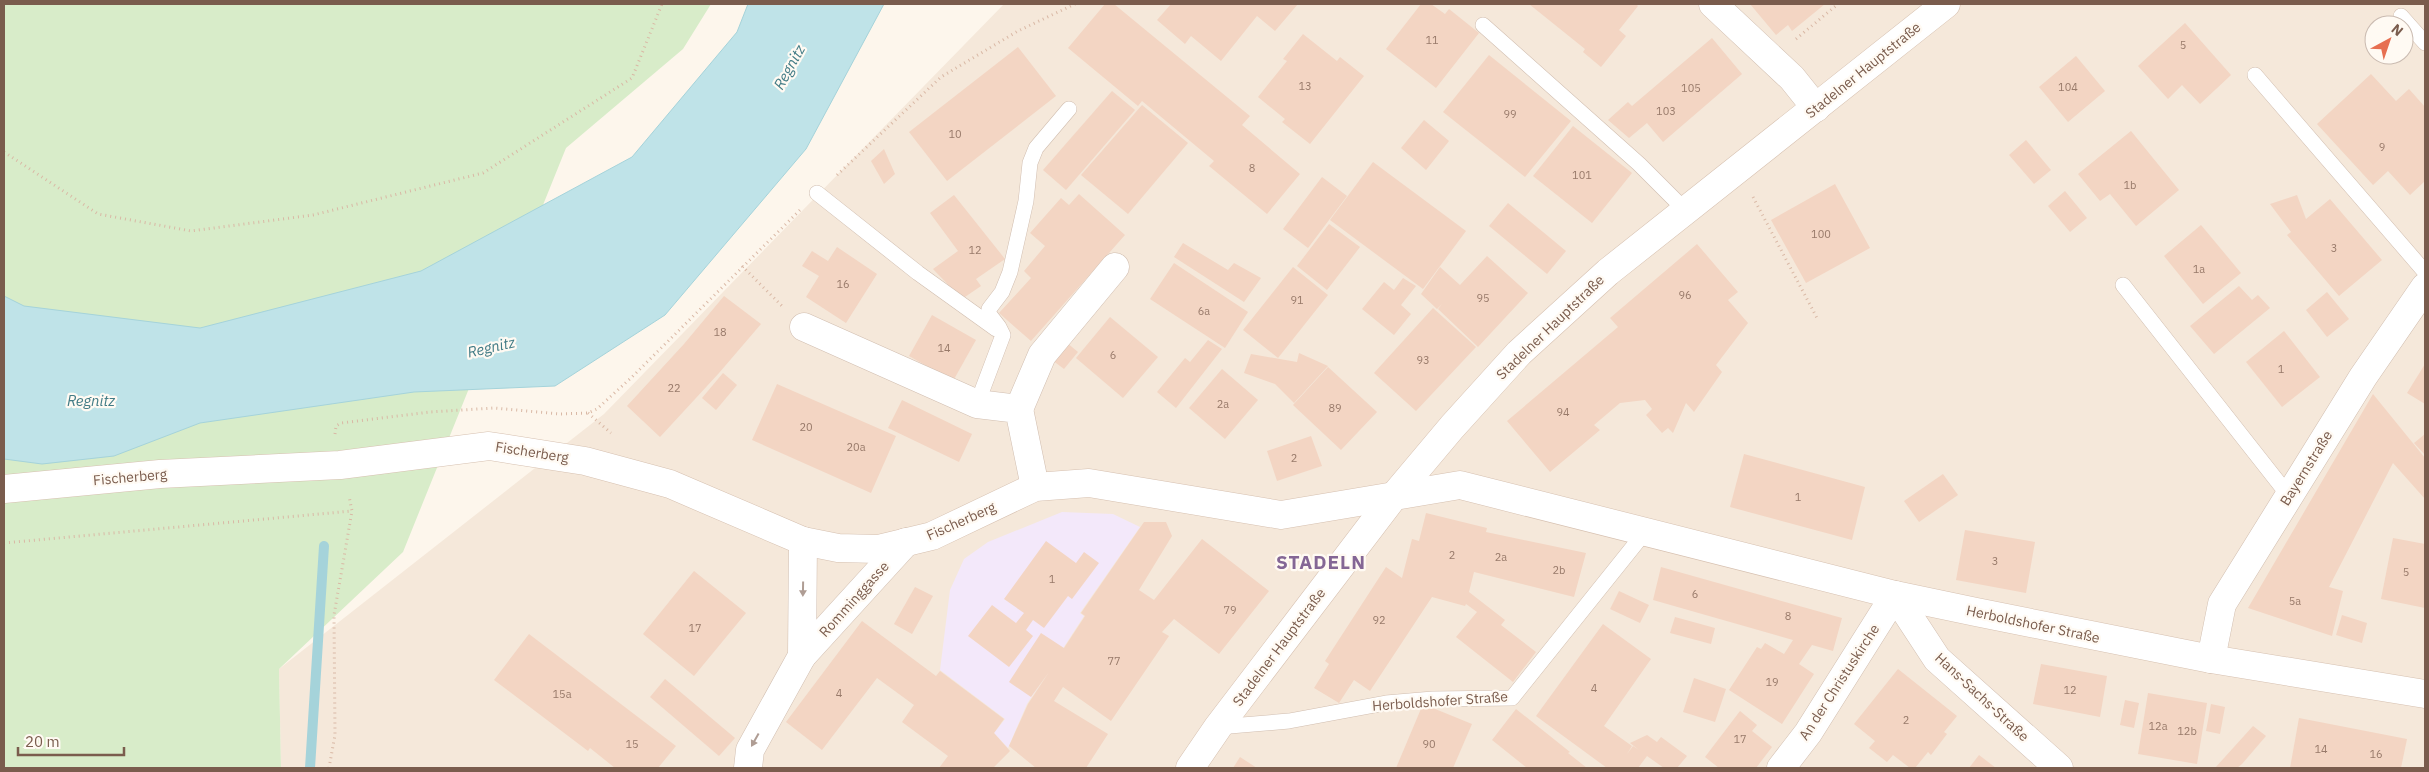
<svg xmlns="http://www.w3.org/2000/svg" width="2429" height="772" font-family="'IBM Plex Sans',sans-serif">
<rect width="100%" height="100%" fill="#fdf6ec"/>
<path fill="#f5e8da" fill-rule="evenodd" d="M1004,4H2425V768H281L279,669L604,414ZM2374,25H2404V55H2374Z"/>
<polygon fill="#f3e8fa" points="1062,512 1113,514 1140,527 1080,613 1084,616 1027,704 1008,748 994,733 1005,719 940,670 950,590 964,559 988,542"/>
<polygon fill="#d8ecc9" points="4,4 711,4 683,49 566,148 403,552 279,669 281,768 4,768"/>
<polygon fill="#bfe3e8" stroke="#a5d3da" points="748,4 884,4 806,149 665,315 555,386 414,392 200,423 114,456 42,464 4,459 4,296 24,306 200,328 421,271 632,157 737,32"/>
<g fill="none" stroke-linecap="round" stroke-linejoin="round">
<polyline stroke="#a5d3da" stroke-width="10" points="310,768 324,546"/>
</g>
<g fill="#f3d5c3">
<polygon points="1105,4 1114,4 1250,116 1242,125 1300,174 1267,214 1209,166 1214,161 1142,101 1138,106 1068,48"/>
<polygon points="1171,4 1298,4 1275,31 1257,16 1221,61 1191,36 1185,44 1157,20"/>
<polygon points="1421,4 1431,4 1445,14 1449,9 1479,33 1436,88 1386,49"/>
<polygon points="1529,4 1636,4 1638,6 1619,30 1626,36 1601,67 1583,52 1585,49"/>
<polygon points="1750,4 1825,4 1792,31 1788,25 1776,35"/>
<polygon points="2185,23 2231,75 2200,104 2182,85 2168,99 2138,66"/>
<polygon points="1303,34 1337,61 1340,57 1364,76 1310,144 1282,122 1285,119 1258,97 1287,61 1283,59"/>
<polygon points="1712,38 1742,74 1663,142 1647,123 1629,138 1608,120 1628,102 1632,106"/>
<polygon points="1018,47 1056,96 947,181 909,132"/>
<polygon points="1489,55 1571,121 1525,177 1443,112"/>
<polygon points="2076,56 2105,91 2068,122 2039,87"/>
<polygon points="2371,74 2396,101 2409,89 2425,107 2425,181 2410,195 2388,171 2373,185 2317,124"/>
<polygon points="1112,91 1135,110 1066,190 1043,170"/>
<polygon points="1142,105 1188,143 1128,214 1081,175"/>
<polygon points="1424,120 1449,141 1426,170 1401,148"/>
<polygon points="1573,126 1632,173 1592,223 1533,176"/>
<polygon points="2131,131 2179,190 2136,226 2110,194 2100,201 2078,174"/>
<polygon points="2026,140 2051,170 2034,184 2009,155"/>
<polygon points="884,149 895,174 884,184 871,161"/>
<polygon points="1373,162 1466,231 1423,289 1330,220"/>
<polygon points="1322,177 1347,196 1308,248 1283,229"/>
<polygon points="1835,184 1870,248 1806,283 1771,220"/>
<polygon points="2065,191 2087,218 2070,232 2048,206"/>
<polygon points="1079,194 1125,235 1031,341 999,313 1031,278 1024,271 1045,246 1030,233 1061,198 1069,205"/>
<polygon points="954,195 1005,259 976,279 981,286 962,299 933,269 958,251 930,213"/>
<polygon points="2297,195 2306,219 2330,199 2382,260 2339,296 2287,235 2291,232 2270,204"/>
<polygon points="1508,203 1566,251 1547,274 1489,226"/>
<polygon points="1329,224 1360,247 1327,290 1297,266"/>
<polygon points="2201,225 2241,273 2203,304 2164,256"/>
<polygon points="1183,243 1228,270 1234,263 1261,278 1244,302 1174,257"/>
<polygon points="1697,244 1738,292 1728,300 1748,323 1716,365 1722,372 1694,412 1686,403 1673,433 1668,428 1662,433 1646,415 1652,409 1645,400 1620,403 1594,425 1600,430 1550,472 1507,421 1618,327 1610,318"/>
<polygon points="837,247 877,274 846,323 806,297 819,276 802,266 812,251 828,261"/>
<polygon points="1487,256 1528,293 1478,347 1438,309 1442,304 1437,309 1421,294 1440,267 1460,285"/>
<polygon points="1174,263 1248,312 1225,348 1150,299"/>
<polygon points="1293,267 1328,295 1278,358 1243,330"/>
<polygon points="1403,278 1416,286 1401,305 1411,314 1394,335 1362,309 1384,282 1394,290"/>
<polygon points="2239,286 2252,300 2258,295 2270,308 2214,354 2190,326"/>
<polygon points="2327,292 2349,319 2327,337 2306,310"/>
<polygon points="724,296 761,324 719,373 660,437 627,406 684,344"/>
<polygon points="1433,308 1476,347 1416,411 1374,373"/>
<polygon points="932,315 976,340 953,381 909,356"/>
<polygon points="1110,317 1158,357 1123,398 1076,358"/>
<polygon points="2284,331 2320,377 2282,407 2246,362"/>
<polygon points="1208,340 1222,349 1176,408 1157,392 1185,358 1190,362"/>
<polygon points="1066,342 1078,352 1064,369 1052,360"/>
<polygon points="1299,353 1328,366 1294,403 1275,384 1244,373 1251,354 1297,362"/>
<polygon points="2425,364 2425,404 2407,393"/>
<polygon points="1328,367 1377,412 1341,450 1293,405"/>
<polygon points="1222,369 1258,400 1225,439 1189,408"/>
<polygon points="723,373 737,385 716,410 702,398"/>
<polygon points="777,384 896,436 871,493 752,440"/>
<polygon points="2373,394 2425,458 2425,499 2393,463 2329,587 2343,591 2332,636 2248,608"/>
<polygon points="902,400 972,434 959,462 888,428"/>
<polygon points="2425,434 2425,455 2414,443"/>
<polygon points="1311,436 1322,466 1277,481 1267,451"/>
<polygon points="1744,454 1865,487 1852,540 1730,507"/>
<polygon points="1943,474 1958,495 1919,522 1904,501"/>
<polygon points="1426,513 1487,528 1486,532 1586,553 1574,597 1474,572 1469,592 1505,620 1501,625 1536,652 1513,682 1456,637 1477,612 1466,604 1465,606 1432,597 1370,691 1354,680 1339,703 1314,688 1329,664 1325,661 1386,567 1402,578 1412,539 1419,541"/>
<polygon points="1144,522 1166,522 1172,536 1139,590 1154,600 1202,539 1269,591 1219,654 1174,619 1162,632 1169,636 1111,721 1063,687 1054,701 1108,734 1086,768 1036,768 1009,746 1028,704 1049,672 1031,697 1009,682 1041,633 1064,648 1085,616 1081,613"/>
<polygon points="1965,530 2035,542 2026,593 1956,580"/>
<polygon points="2393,538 2425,544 2425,608 2381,599"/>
<polygon points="1046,541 1076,563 1084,552 1099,563 1072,599 1068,596 1044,628 1033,620 1026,630 1033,636 1009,667 968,636 992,605 1016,623 1024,613 1004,599"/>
<polygon points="1661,567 1842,618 1833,651 1812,645 1799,664 1814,674 1782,724 1729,690 1757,647 1761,649 1765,643 1784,654 1793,640 1653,600"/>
<polygon points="694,571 746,613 694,676 643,634"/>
<polygon points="915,587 933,596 912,634 894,624"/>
<polygon points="1619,591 1649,605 1640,623 1610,609"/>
<polygon points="2342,615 2367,623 2362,643 2336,635"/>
<polygon points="1675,617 1715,628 1711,644 1670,633"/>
<polygon points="862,621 936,676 940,671 1004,719 994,733 1010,751 993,768 939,768 948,756 902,722 914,705 877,678 822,750 786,722"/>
<polygon points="1603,624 1651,659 1604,726 1632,746 1627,754 1633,746 1639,750 1630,743 1647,735 1657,742 1661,737 1687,756 1677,768 1664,768 1647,756 1638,768 1607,768 1536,716"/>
<polygon points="529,634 676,746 658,768 615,768 590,748 588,751 494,680"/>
<polygon points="2041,664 2107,676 2100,717 2033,704"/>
<polygon points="1898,669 1957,716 1944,732 1947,734 1931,755 1928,752 1915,768 1910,768 1893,755 1887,762 1869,748 1875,741 1854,724"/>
<polygon points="1694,678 1726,689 1715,722 1683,712"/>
<polygon points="665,679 735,738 719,756 650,697"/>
<polygon points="2148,693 2207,703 2197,764 2138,754"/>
<polygon points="2125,700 2139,703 2134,728 2120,725"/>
<polygon points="1423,704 1472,724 1453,768 1396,768"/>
<polygon points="2211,704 2225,707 2220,734 2206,731"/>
<polygon points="1516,709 1570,752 1568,753 1587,768 1527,768 1492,740"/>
<polygon points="1740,711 1757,725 1752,731 1772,747 1756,768 1719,768 1705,757"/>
<polygon points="2299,718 2407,739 2401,768 2290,768"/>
<polygon points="2253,726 2266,736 2242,764 2237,768 2215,768"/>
<polygon points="1979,755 1996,768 1969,768"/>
<polygon points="1240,757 1257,768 1233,768"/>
</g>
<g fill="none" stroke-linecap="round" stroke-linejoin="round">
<g stroke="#d1beb0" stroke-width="16">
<g id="lane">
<polyline points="2401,16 2425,43"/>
<polyline points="1483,25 1639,164 1686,211"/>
<polyline points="2255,75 2425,272"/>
<polyline points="817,193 918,273 996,329"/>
<polyline points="2123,285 2289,496"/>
<polyline points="977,404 1003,335 999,327 989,314 989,309 1002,292 1010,272 1026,201 1030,163 1036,148 1069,109"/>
<polyline points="1218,727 1289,721 1386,703 1433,699 1512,698 1645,532"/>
</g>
</g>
<g stroke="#d1beb0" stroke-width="29">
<g id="street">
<polyline points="1713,4 1792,78 1816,108"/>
<polyline points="804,327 977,404 1019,409 1035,487"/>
<polyline points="1019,409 1042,355 1115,267"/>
<polyline points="802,656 906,542"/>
<polyline points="2211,659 2222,604 2363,377 2425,287"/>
<polyline points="748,768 750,750 802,656 803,541"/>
<polyline points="1781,768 1808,733 1895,595 1937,659 2059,768"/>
</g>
</g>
<g stroke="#d6c0b0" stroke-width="29">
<g id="secondary">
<polyline points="4,489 160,474 340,465 489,446 585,461 670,484 803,541 838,548 878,549 932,536 1035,487 1089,483 1281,515 1460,485 1895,595 1976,612 2211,659 2425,694"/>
<polyline points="1190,768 1218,727 1394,496 1452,427 1519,353 1608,272 1946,4"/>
</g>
</g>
<g stroke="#d9b8a5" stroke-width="3" stroke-dasharray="1 4" stroke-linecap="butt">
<polyline points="1796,39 1838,4"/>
<polyline points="4,152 98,214 191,231 313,215 483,173 632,78 662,4"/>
<polyline points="837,175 941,77 1018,31 1075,4"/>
<polyline points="1753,197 1817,318"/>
<polyline points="742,266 782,306"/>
<polyline points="588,413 611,433"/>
<polyline points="335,434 336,426 341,423 430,412 494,408 560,414 588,413 597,409 632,377 800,210"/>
<polyline points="4,543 352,511"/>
<polyline points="329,768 335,735 334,615 352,511 349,496"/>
</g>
<use href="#lane" stroke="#fff" stroke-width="15"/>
<use href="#street" stroke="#fff" stroke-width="28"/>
<use href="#secondary" stroke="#fff" stroke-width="28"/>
</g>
<defs><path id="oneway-solid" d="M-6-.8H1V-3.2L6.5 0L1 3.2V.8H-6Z" transform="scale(1.25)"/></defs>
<g fill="#af9d94">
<use href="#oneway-solid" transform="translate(803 589) rotate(91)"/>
<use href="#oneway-solid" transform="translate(755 740) rotate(119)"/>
</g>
<g text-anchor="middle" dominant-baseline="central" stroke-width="4.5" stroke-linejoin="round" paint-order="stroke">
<g font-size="11" fill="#987a6a">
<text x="1432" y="40">11</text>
<text x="2183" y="45">5</text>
<text x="1305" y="86">13</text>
<text x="2068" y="87">104</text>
<text x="1691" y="88">105</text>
<text x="1666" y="111">103</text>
<text x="1510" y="114">99</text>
<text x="955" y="134">10</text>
<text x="2382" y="147">9</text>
<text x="1252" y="168">8</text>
<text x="1582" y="175">101</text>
<text x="2130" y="185">1b</text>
<text x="1821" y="234">100</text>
<text x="2334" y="248">3</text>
<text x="975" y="250">12</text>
<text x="2199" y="269">1a</text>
<text x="843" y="284">16</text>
<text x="1685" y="295">96</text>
<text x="1483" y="298">95</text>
<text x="1297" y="300">91</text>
<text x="1204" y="311">6a</text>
<text x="720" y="332">18</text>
<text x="944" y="348">14</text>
<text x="1113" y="355">6</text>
<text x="1423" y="360">93</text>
<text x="2281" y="369">1</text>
<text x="674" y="388">22</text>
<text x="1223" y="404">2a</text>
<text x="1335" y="408">89</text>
<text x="1563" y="412">94</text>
<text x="806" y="427">20</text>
<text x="856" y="447">20a</text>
<text x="1294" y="458">2</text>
<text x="1798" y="497">1</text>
<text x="1452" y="555">2</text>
<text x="1501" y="557">2a</text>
<text x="1995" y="561">3</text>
<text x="1559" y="570">2b</text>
<text x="2406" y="572">5</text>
<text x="1052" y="579">1</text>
<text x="1695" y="594">6</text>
<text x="2295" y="601">5a</text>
<text x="1230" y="610">79</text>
<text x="1788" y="616">8</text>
<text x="1379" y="620">92</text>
<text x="695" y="628">17</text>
<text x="1114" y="661">77</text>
<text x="1772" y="682">19</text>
<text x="1594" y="688">4</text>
<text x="2070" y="690">12</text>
<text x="839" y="693">4</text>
<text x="562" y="694">15a</text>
<text x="1906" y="720">2</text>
<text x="2158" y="726">12a</text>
<text x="2187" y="731">12b</text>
<text x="1740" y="739">17</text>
<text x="632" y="744">15</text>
<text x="1429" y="744">90</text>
<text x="2321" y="749">14</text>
<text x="2376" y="754">16</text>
</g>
<g font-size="14" fill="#7a5c4d" stroke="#fffaf3">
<text transform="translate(1863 70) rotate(-39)">Stadelner Hauptstraße</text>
<text transform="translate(1550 327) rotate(-44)">Stadelner Hauptstraße</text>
<text transform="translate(532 452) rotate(9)">Fischerberg</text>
<text transform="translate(2306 468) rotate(-58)">Bayernstraße</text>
<text transform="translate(130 477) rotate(-5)">Fischerberg</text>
<text transform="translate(961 521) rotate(-24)">Fischerberg</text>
<text transform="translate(854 599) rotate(-48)">Romminggasse</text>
<text transform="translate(2033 624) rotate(12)">Herboldshofer Straße</text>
<text transform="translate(1279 647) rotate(-53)">Stadelner Hauptstraße</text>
<text transform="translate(1839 682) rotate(-57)">An der Christuskirche</text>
<text transform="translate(1982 697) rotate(43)">Hans-Sachs-Straße</text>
<text transform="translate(1440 701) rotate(-4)">Herboldshofer Straße</text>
</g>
<g font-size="15" font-style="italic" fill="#437c86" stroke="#fffaf3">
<text transform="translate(789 67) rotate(-61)">Regnitz</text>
<text transform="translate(491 347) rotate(-13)">Regnitz</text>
<text x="91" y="400">Regnitz</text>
</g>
<g font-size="19" font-weight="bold" letter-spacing="1" fill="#846695" stroke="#fffaf3">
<text x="1321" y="562">STADELN</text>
</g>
</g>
<rect width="2429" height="772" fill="none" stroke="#7a5c4d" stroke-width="10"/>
<g transform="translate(2389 40) rotate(40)"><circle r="24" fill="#fffaf3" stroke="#cabbb1"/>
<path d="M0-4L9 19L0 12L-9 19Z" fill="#e76f51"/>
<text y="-8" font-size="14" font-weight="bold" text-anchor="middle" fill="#7a5c4d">N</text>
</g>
<path d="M18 747v8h106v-8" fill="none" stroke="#7a5c4d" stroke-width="2.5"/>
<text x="25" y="747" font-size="15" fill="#7a5c4d" stroke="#fffaf3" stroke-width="4" paint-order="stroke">20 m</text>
</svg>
